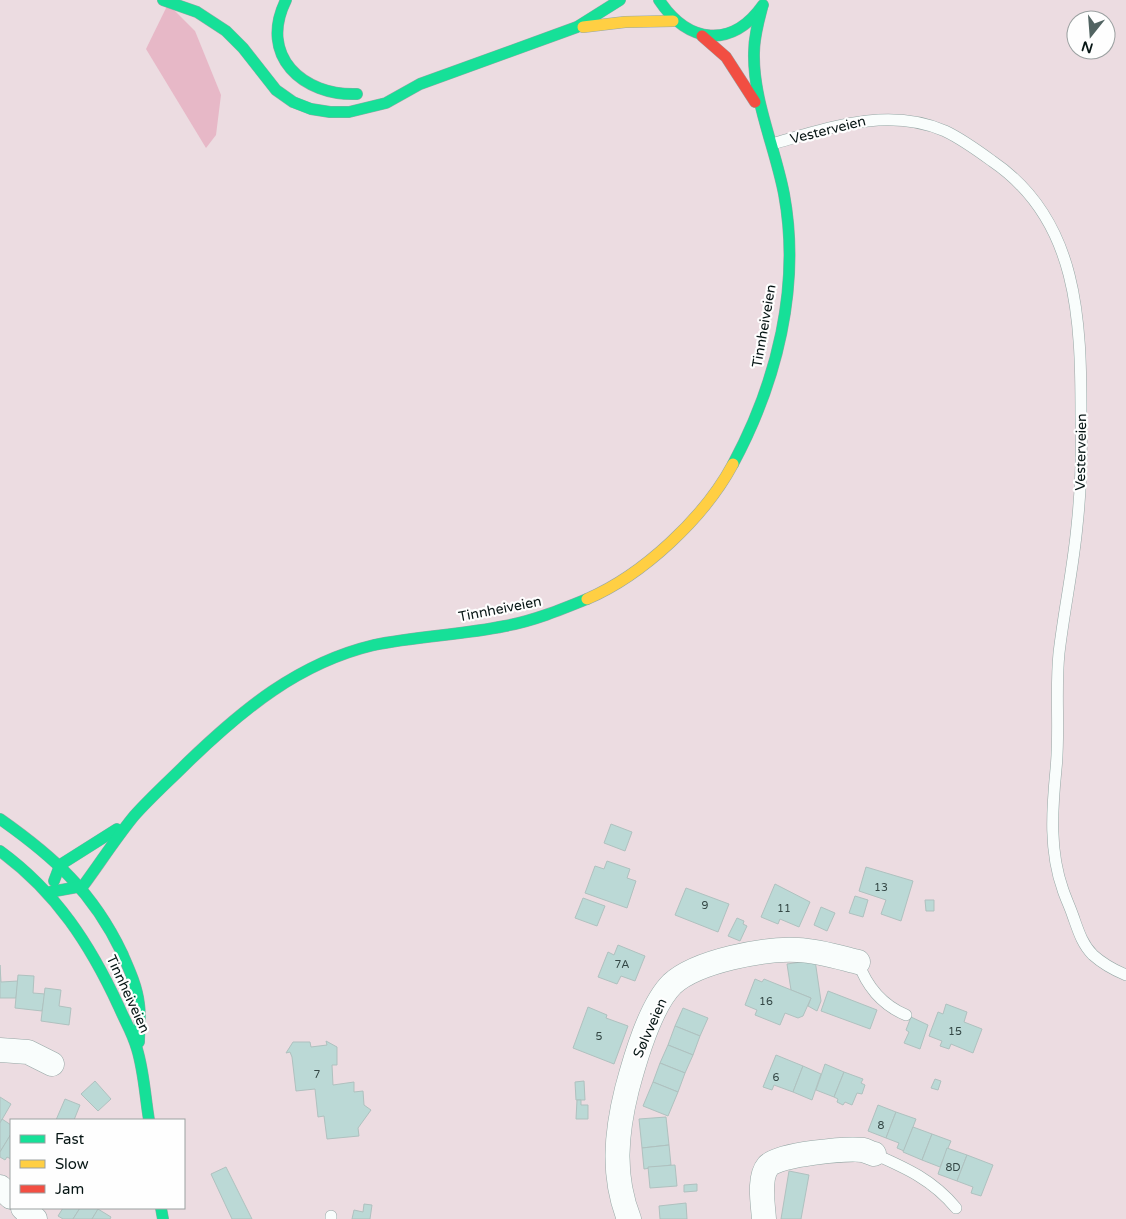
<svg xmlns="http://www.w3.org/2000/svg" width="1126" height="1219" font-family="'Varela Round',sans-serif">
<rect width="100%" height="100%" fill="#daf1ee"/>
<path fill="#ecdce1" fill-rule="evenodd" d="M0,0H1126V1219H0ZM1076,20H1106V50H1076ZM11,1120H184V1208H11Z"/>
<polygon fill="#e7b8c7" points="168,4 195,31 221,95 216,135 206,148 146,49"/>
<g fill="#bbd9d6" stroke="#afc1bf">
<polygon points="611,824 632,832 625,851 604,843"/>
<polygon points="607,861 630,869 627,878 636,881 627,908 585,893 595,866 604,869"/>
<polygon points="866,867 913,881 901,921 881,914 886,900 859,891"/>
<polygon points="775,884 810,902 799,927 780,919 778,924 761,917"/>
<polygon points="686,888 729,904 718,932 675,915"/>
<polygon points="855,896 868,900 863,917 849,913"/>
<polygon points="583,898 605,906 597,926 575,918"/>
<polygon points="925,900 934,900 934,911 926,911"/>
<polygon points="821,907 835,913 827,931 814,925"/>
<polygon points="737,918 744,921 743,924 747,926 740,941 728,936"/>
<polygon points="618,945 645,956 635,981 621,976 617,984 598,977 608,952 614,955"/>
<polygon points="815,960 821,1001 817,1011 808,1006 811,998 791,990 787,964"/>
<polygon points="0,965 1,982 18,981 16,998 0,998"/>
<polygon points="18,975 34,976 33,993 45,994 42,1011 15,1008"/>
<polygon points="755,979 762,982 764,979 811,998 803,1016 798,1018 785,1013 780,1025 755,1015 757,1010 745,1005"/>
<polygon points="45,988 61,990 59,1006 71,1008 69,1025 41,1021"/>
<polygon points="828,991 877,1010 870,1029 821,1011"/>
<polygon points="946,1004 967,1012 964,1022 982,1029 973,1053 951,1044 949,1049 940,1046 942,1041 929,1036 938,1012 943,1014"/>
<polygon points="588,1007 607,1015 606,1018 628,1026 614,1064 573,1048"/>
<polygon points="683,1008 708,1018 700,1036 675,1026"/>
<polygon points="911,1017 928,1025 920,1049 904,1043 909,1032 906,1030"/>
<polygon points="675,1026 700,1036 693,1055 668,1045"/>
<polygon points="326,1041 337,1047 337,1065 332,1065 333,1085 354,1082 354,1092 363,1091 364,1105 371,1110 358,1128 359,1136 327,1139 324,1116 318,1117 315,1089 296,1091 292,1057 290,1052 286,1053 293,1042 310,1042 311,1047 327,1045"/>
<polygon points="668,1045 693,1055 685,1073 660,1063"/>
<polygon points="776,1055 803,1066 793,1092 774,1085 772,1090 763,1087"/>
<polygon points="660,1063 685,1073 678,1092 653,1082"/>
<polygon points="825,1064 844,1072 834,1097 816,1090"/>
<polygon points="803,1066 821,1074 812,1100 793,1092"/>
<polygon points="844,1072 863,1079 861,1083 865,1085 862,1094 857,1093 852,1105 845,1102 843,1105 837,1102 838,1099 834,1097"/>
<polygon points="935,1079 941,1081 938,1090 931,1088"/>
<polygon points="95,1081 111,1099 98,1111 81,1094"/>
<polygon points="584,1081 585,1100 576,1100 575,1082"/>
<polygon points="653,1082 678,1092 668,1116 643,1106"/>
<polygon points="0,1097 11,1104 0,1123"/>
<polygon points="65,1099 80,1105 74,1120 56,1120"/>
<polygon points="577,1100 581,1100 581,1105 588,1105 588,1119 576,1119"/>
<polygon points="878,1105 896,1112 886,1138 868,1131"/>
<polygon points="896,1112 916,1119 904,1151 897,1148 899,1143 886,1138"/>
<polygon points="666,1117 669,1145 642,1148 639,1119"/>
<polygon points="2,1119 11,1125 11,1134 0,1152 0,1123"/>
<polygon points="913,1127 932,1134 922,1160 903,1152"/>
<polygon points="11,1134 11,1159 7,1157 5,1160 0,1157 0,1152"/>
<polygon points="932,1134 951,1141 940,1167 922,1160"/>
<polygon points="669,1145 671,1165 644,1169 642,1148"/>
<polygon points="947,1148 967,1155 957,1181 938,1174"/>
<polygon points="967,1155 993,1165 981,1196 971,1193 973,1187 957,1181"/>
<polygon points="675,1165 677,1186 650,1188 648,1167"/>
<polygon points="226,1167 252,1219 232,1219 211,1174"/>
<polygon points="789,1171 809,1175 801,1219 781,1219"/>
<polygon points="697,1184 697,1191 684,1192 684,1185"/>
<polygon points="686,1203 687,1219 660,1219 659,1206"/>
<polygon points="364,1204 372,1205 370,1219 352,1219 354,1210 363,1212"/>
<polygon points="63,1208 80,1208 73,1219 63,1219 58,1216"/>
<polygon points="80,1208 99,1208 92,1219 73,1219"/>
<polygon points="98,1209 111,1217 110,1219 92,1219"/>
</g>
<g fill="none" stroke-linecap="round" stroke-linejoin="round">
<g stroke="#95a7a5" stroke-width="12">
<g id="lane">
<path d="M772,144C829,128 888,106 945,131C962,139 977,150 992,161C1079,220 1081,321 1081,416C1082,453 1081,489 1077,526C1073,569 1064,610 1059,653C1055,692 1060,731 1056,769C1052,810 1049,851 1063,890C1066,899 1070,907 1073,916C1078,930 1082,944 1093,955C1103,964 1114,970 1126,975"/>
<path d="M858,962C867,987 882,1005 906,1015"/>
<path d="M874,1154C906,1168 933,1180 956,1208"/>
<polyline points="331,1219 331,1216"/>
</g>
</g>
<g stroke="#95a7a5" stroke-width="25">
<g id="street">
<polyline points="0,1050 28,1052 52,1064"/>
<polyline points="0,1187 11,1197"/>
<polyline points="23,1208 35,1219"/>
<path d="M629,1219C612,1176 616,1133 627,1089C635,1059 650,1006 672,984C697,961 765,948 798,950C819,951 838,957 858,962"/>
<path d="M764,1219C763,1204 758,1178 768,1166C778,1154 848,1148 863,1150C867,1151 870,1153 874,1154"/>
</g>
</g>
<g stroke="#95a7a5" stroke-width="12">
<g id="fast">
<polyline points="163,0 197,12 226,31 243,48 276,90 293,102 311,109 330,112 349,112 386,103 420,84 577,27 620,0"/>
<path d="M286,0C258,56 303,96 357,94"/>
<path d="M659,0C688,44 732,49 763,5"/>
<path d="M733,464C777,382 801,286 784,194C775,147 753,100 754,53C754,37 758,23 762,8"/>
<path d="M0,819C54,857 93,892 122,953C129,969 137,986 139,1004C141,1017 139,1029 139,1042"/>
<path d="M0,851C56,892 90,944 119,1007C125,1021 133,1034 137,1049C144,1072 145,1096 149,1120"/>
<polyline points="54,881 60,865 117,829"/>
<path d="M50,892L83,886C100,863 116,838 134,816C151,797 170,780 188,762C242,710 298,663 374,645C417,636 461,635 505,626C533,621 560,610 587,599"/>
<polyline points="161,1208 163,1219"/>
</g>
</g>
<g stroke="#95a7a5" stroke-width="12">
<g id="slow">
<polyline points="583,27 625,22 673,21"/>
<path d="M587,599C643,575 704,518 733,464"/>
</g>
</g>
<g stroke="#95a7a5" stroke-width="12">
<polyline id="jam" points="702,36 726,57 755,102"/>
</g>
<use href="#lane" stroke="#f9fdfc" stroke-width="11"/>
<use href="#street" stroke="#f9fdfc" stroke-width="24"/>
<use href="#fast" stroke="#16e098" stroke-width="11"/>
<use href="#slow" stroke="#ffcf43" stroke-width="11"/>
<use href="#jam" stroke="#f24e42" stroke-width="11"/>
</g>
<g text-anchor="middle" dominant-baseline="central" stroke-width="4.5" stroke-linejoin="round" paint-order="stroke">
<g font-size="11" fill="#344745">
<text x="881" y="887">13</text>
<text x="705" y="905">9</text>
<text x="784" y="908">11</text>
<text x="622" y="964">7A</text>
<text x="766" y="1001">16</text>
<text x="955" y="1031">15</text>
<text x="599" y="1036">5</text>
<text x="317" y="1074">7</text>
<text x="776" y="1077">6</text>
<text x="881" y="1125">8</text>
<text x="953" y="1167">8D</text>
</g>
<g font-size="14" fill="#071615" stroke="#fefefe">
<text transform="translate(828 130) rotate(-14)">Vesterveien</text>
<text transform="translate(764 326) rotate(-80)">Tinnheiveien</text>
<text transform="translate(1081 452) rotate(-89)">Vesterveien</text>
<text transform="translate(500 609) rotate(-11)">Tinnheiveien</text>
<text transform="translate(128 994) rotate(65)">Tinnheiveien</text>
<text transform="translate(650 1028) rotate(-66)">Sølvveien</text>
</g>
</g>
<rect x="10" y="1119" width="175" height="90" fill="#fefefe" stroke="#9ba1a1"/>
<rect x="20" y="1135" width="25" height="8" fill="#16e098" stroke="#9ba1a1"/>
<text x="55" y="1144" font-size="15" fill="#071615">Fast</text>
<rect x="20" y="1160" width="25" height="8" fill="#ffcf43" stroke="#9ba1a1"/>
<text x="55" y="1169" font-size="15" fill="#071615">Slow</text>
<rect x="20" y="1185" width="25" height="8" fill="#f24e42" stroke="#9ba1a1"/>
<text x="55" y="1194" font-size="15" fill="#071615">Jam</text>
<g transform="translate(1091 35) rotate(197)"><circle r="24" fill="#fefefe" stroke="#9ba1a1"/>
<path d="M0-4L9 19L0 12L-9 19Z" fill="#516361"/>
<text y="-8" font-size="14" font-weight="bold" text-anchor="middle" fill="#071615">N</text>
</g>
</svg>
